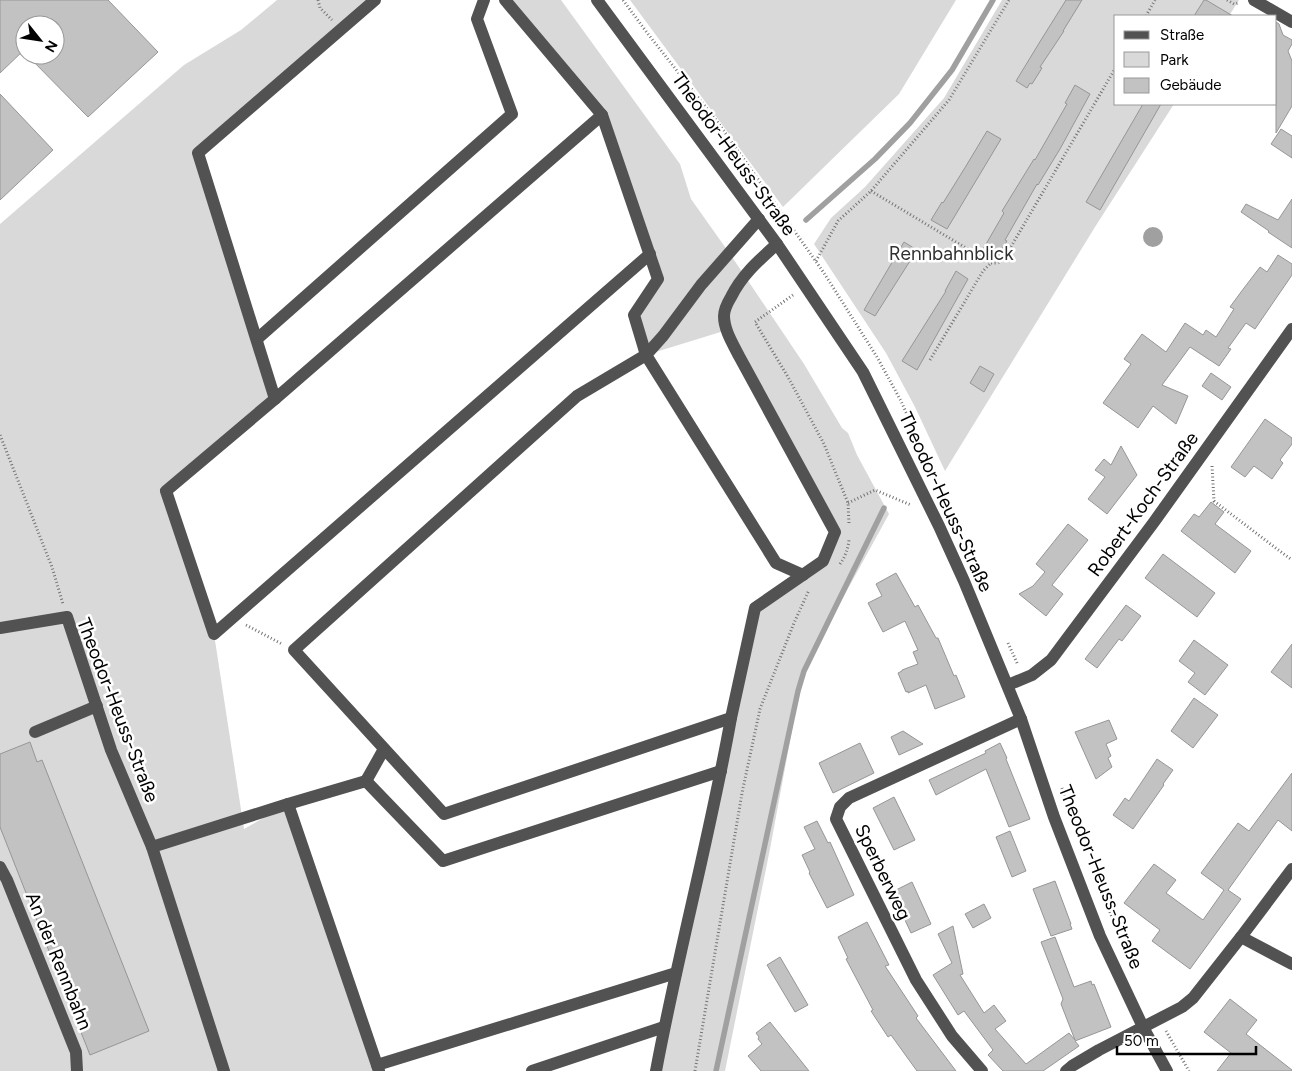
<svg xmlns="http://www.w3.org/2000/svg" width="1292" height="1071" font-family="Figtree,sans-serif">
<rect width="100%" height="100%" fill="#fff"/>
<g fill="#d9d9d9">
<polygon points="277,0 375,0 199,152 275,399 166,491 214,634 244,829 288,804 379,1071 0,1071 0,224 184,65 241,30"/>
<polygon points="505,0 561,0 680,164 691,199 730,254 804,364 842,428 848,433 857,455 889,514 839,605 802,676 770,849 725,1071 656,1071 755,608 823,561 835,532 727,330 646,355 634,315 658,279 602,115"/>
<polygon points="630,0 956,0 899,94 783,207"/>
<polygon points="1002,0 1239,0 1229,16 1116,16 1116,104 1174,104 1095,227 945,471 915,407 886,353 814,244 831,218 865,187 944,98"/>
</g>
<circle fill="#a0a0a0" cx="1153" cy="237" r="10"/>
<g fill="none" stroke-linecap="round" stroke-linejoin="round">
<g stroke="#a0a0a0" stroke-width="5.5">
<polyline points="806,220 875,159 910,123 952,70 993,0"/>
<polyline points="716,1071 798,691 804,671 884,508"/>
</g>
</g>
<g fill="#c2c2c2" stroke="#969696">
<polygon points="0,0 108,0 158,52 88,117 27,55 55,55 55,25 25,25 25,49 0,73"/>
<polygon points="1066,0 1082,0 1063,31 1064,31 1040,67 1042,68 1032,84 1030,83 1027,88 1016,81 1041,40"/>
<polygon points="1204,0 1206,0 1233,16 1194,16"/>
<polygon points="1276,22 1279,24 1283,35 1292,40 1292,44 1288,51 1292,61 1292,106 1276,133"/>
<polygon points="1075,85 1090,94 1060,149 1038,185 1037,184 1005,240 1007,241 996,259 982,251 1004,213 1002,211 1034,159 1035,160 1067,104 1065,103"/>
<polygon points="0,94 53,150 0,200"/>
<polygon points="1143,104 1161,104 1100,210 1086,202"/>
<polygon points="1281,129 1292,136 1292,158 1271,144"/>
<polygon points="987,131 1001,139 947,229 931,220 942,202 943,203 966,166"/>
<polygon points="1292,199 1292,248 1268,232 1269,231 1241,212 1246,204 1278,220"/>
<polygon points="904,242 917,250 875,316 864,310"/>
<polygon points="1278,255 1292,264 1292,275 1255,329 1246,323 1228,348 1231,349 1219,366 1190,347 1162,385 1188,396 1176,424 1153,406 1138,428 1103,403 1131,364 1124,359 1142,334 1166,352 1185,323 1203,335 1206,330 1216,337 1234,309 1230,307 1241,292 1260,267 1267,272"/>
<polygon points="956,271 968,279 917,370 902,361 946,291 945,291"/>
<polygon points="980,366 994,374 984,392 970,383"/>
<polygon points="1211,373 1231,387 1222,400 1202,386"/>
<polygon points="1265,419 1292,438 1292,444 1280,460 1283,463 1272,479 1254,466 1245,477 1231,467"/>
<polygon points="1121,446 1137,475 1107,514 1088,499 1105,477 1095,470 1104,459 1111,465"/>
<polygon points="1211,502 1224,512 1215,524 1251,551 1235,573 1181,531 1194,514 1199,517"/>
<polygon points="1068,524 1088,540 1052,585 1063,594 1046,616 1019,594 1033,586 1045,572 1036,564"/>
<polygon points="1163,554 1215,593 1197,617 1145,578"/>
<polygon points="896,573 915,607 918,605 936,638 938,638 954,676 956,675 965,697 935,709 926,685 908,693 908,691 906,692 898,673 902,671 902,670 918,664 913,652 918,650 905,621 883,632 868,603 882,596 876,584"/>
<polygon points="1126,605 1141,616 1122,641 1119,639 1097,668 1085,659"/>
<polygon points="1194,640 1228,665 1205,695 1188,682 1195,673 1179,661"/>
<polygon points="1292,644 1292,688 1271,672"/>
<polygon points="1194,698 1218,715 1193,748 1171,731"/>
<polygon points="1109,720 1117,739 1106,744 1111,756 1108,758 1112,767 1096,779 1075,732"/>
<polygon points="903,731 923,744 899,755 891,737"/>
<polygon points="30,742 37,762 42,760 149,1031 90,1055 0,827 0,754"/>
<polygon points="860,743 874,773 833,793 819,763"/>
<polygon points="1000,743 1007,758 1006,759 1030,819 1009,827 986,769 936,795 929,780 986,753 985,751"/>
<polygon points="1157,759 1173,770 1163,784 1164,785 1133,829 1113,815 1125,798 1129,801"/>
<polygon points="1292,773 1292,831 1278,820 1228,890 1241,899 1190,969 1152,941 1160,930 1124,903 1154,864 1176,880 1166,893 1203,920 1224,890 1201,873 1238,823 1249,831"/>
<polygon points="894,797 915,840 894,850 873,808"/>
<polygon points="817,821 828,843 830,842 854,895 827,908 809,873 810,872 802,855 815,849 804,827"/>
<polygon points="1010,831 1026,871 1012,877 996,837"/>
<polygon points="1055,881 1071,924 1070,924 1072,929 1051,936 1033,889"/>
<polygon points="912,882 931,924 911,933 892,892"/>
<polygon points="984,904 991,918 973,928 965,914"/>
<polygon points="867,922 889,965 885,966 918,1016 916,1018 956,1071 917,1071 891,1035 888,1037 871,1011 873,1010 846,959 848,958 838,937"/>
<polygon points="953,926 963,974 960,975 984,1013 994,1005 1006,1021 995,1029 1026,1064 1069,1033 1075,1040 1061,1004 1063,999 1041,942 1055,937 1074,987 1091,981 1092,985 1094,984 1111,1027 1075,1041 1079,1046 1043,1071 1003,1071 988,1055 993,1050 964,1011 958,1015 933,975 952,963 938,934"/>
<polygon points="780,957 808,1005 795,1012 767,965"/>
<polygon points="1230,999 1257,1020 1246,1034 1292,1070 1292,1071 1217,1071 1231,1053 1204,1032"/>
<polygon points="770,1022 809,1071 761,1071 748,1056 762,1044 758,1039 759,1037 756,1033"/>
</g>
<g fill="none" stroke-linecap="round" stroke-linejoin="round">
<g stroke="#747474" stroke-width="3" stroke-dasharray="1 2.5" stroke-linecap="butt">
<polyline points="318,0 320,8 332,20"/>
<polyline points="623,0 648,34 719,124 824,273 877,357 901,401 947,504"/>
<polyline points="1227,0 1234,4 1239,3"/>
<polyline points="1146,16 1155,0"/>
<polyline points="871,191 991,263 998,263 1005,257 1116,67"/>
<polyline points="816,261 838,221 871,191 949,100 1009,0"/>
<polyline points="793,295 755,322 788,377 824,444 848,503 849,524"/>
<polyline points="930,360 983,271 991,263"/>
<polyline points="0,435 52,567 63,604"/>
<polyline points="1212,466 1214,501 1273,546 1292,560"/>
<polyline points="848,503 875,490 911,505"/>
<path d="M840,564C845,557 848,549 849,540"/>
<polyline points="246,625 282,644"/>
<polyline points="1008,643 1018,665"/>
<polyline points="1062,788 1075,824"/>
<polyline points="1106,902 1123,945"/>
<polyline points="1166,1031 1189,1071"/>
<polyline points="695,1071 742,793 760,709 794,623 809,590"/>
</g>
<g stroke="#525252" stroke-width="12">
<polyline points="375,0 198,153 275,399 166,491 214,634 650,254"/>
<path d="M505,0L602,115L658,279L634,315L646,355L577,396L294,650L444,814L731,718L755,608L823,561L835,532L739,356C733,344 724,330 724,316C724,310 728,302 731,297C742,275 758,261 777,244"/>
<polyline points="597,0 777,244 863,372 939,526 964,581 1021,719 1054,817 1100,936 1143,1027 1167,1071"/>
<polyline points="1254,0 1292,22"/>
<polyline points="759,219 701,285 663,336 646,355 776,563 803,575"/>
<polyline points="257,339 512,114 477,19 484,0"/>
<polyline points="275,399 602,115"/>
<polyline points="0,628 67,617 111,750 152,847"/>
<polyline points="1008,685 1032,675 1051,660 1154,522 1292,329"/>
<polyline points="35,732 97,706"/>
<polyline points="366,781 384,749"/>
<polyline points="0,867 7,880 76,1052 77,1071"/>
<polyline points="1241,937 1292,964"/>
<polyline points="377,1065 676,973"/>
<polyline points="224,1071 152,847 288,804"/>
<polyline points="379,1071 288,804 366,781 443,861 721,771"/>
<polyline points="532,1071 664,1027"/>
<path d="M656,1071C678,953 710,836 731,718"/>
<polyline points="982,1071 952,1036 916,980 836,819 840,807 849,798 1021,719"/>
<polyline points="1066,1071 1072,1066 1099,1050 1182,1007 1193,998 1241,937 1292,869"/>
</g>
</g>
<g text-anchor="middle" dominant-baseline="central" stroke-width="5" stroke-linejoin="round" paint-order="stroke">
<g font-size="19" fill="#000" stroke="#fff">
<text transform="translate(734 154) rotate(54)">Theodor-Heuss-Straße</text>
<text transform="translate(946 502) rotate(65)">Theodor-Heuss-Straße</text>
<text transform="translate(1143 504) rotate(-54)">Robert-Koch-Straße</text>
<text transform="translate(118 710) rotate(69)">Theodor-Heuss-Straße</text>
<text transform="translate(883 872) rotate(64)">Sperberweg</text>
<text transform="translate(1101 877) rotate(68)">Theodor-Heuss-Straße</text>
<text transform="translate(59 961) rotate(68)">An der Rennbahn</text>
</g>
<g font-size="19" fill="#303030" stroke="#fff">
<text x="951" y="253">Rennbahnblick</text>
</g>
</g>
<rect x="1114" y="15" width="162" height="90" fill="#ffffff" stroke="#999999"/>
<rect x="1124" y="31" width="25" height="8" fill="#525252" stroke="#999999"/>
<text x="1160" y="40" font-size="15" fill="#000000">Straße</text>
<rect x="1124" y="52" width="25" height="15" fill="#d9d9d9" stroke="#999999"/>
<text x="1160" y="65" font-size="15" fill="#000000">Park</text>
<rect x="1124" y="78" width="25" height="15" fill="#c2c2c2" stroke="#999999"/>
<text x="1160" y="90" font-size="15" fill="#000000">Gebäude</text>
<g transform="translate(40 40) rotate(120)"><circle r="24" fill="#ffffff" stroke="#999999"/>
<path d="M0-4L9 19L0 12L-9 19Z" fill="#000000"/>
<text y="-8" font-size="14" font-weight="bold" text-anchor="middle" fill="#000000">N</text>
</g>
<path d="M1117 1046v8h139v-8" fill="none" stroke="#000000" stroke-width="2.5"/>
<text x="1124" y="1046" font-size="15" fill="#000000" stroke="#ffffff" stroke-width="4" paint-order="stroke">50 m</text>
</svg>
